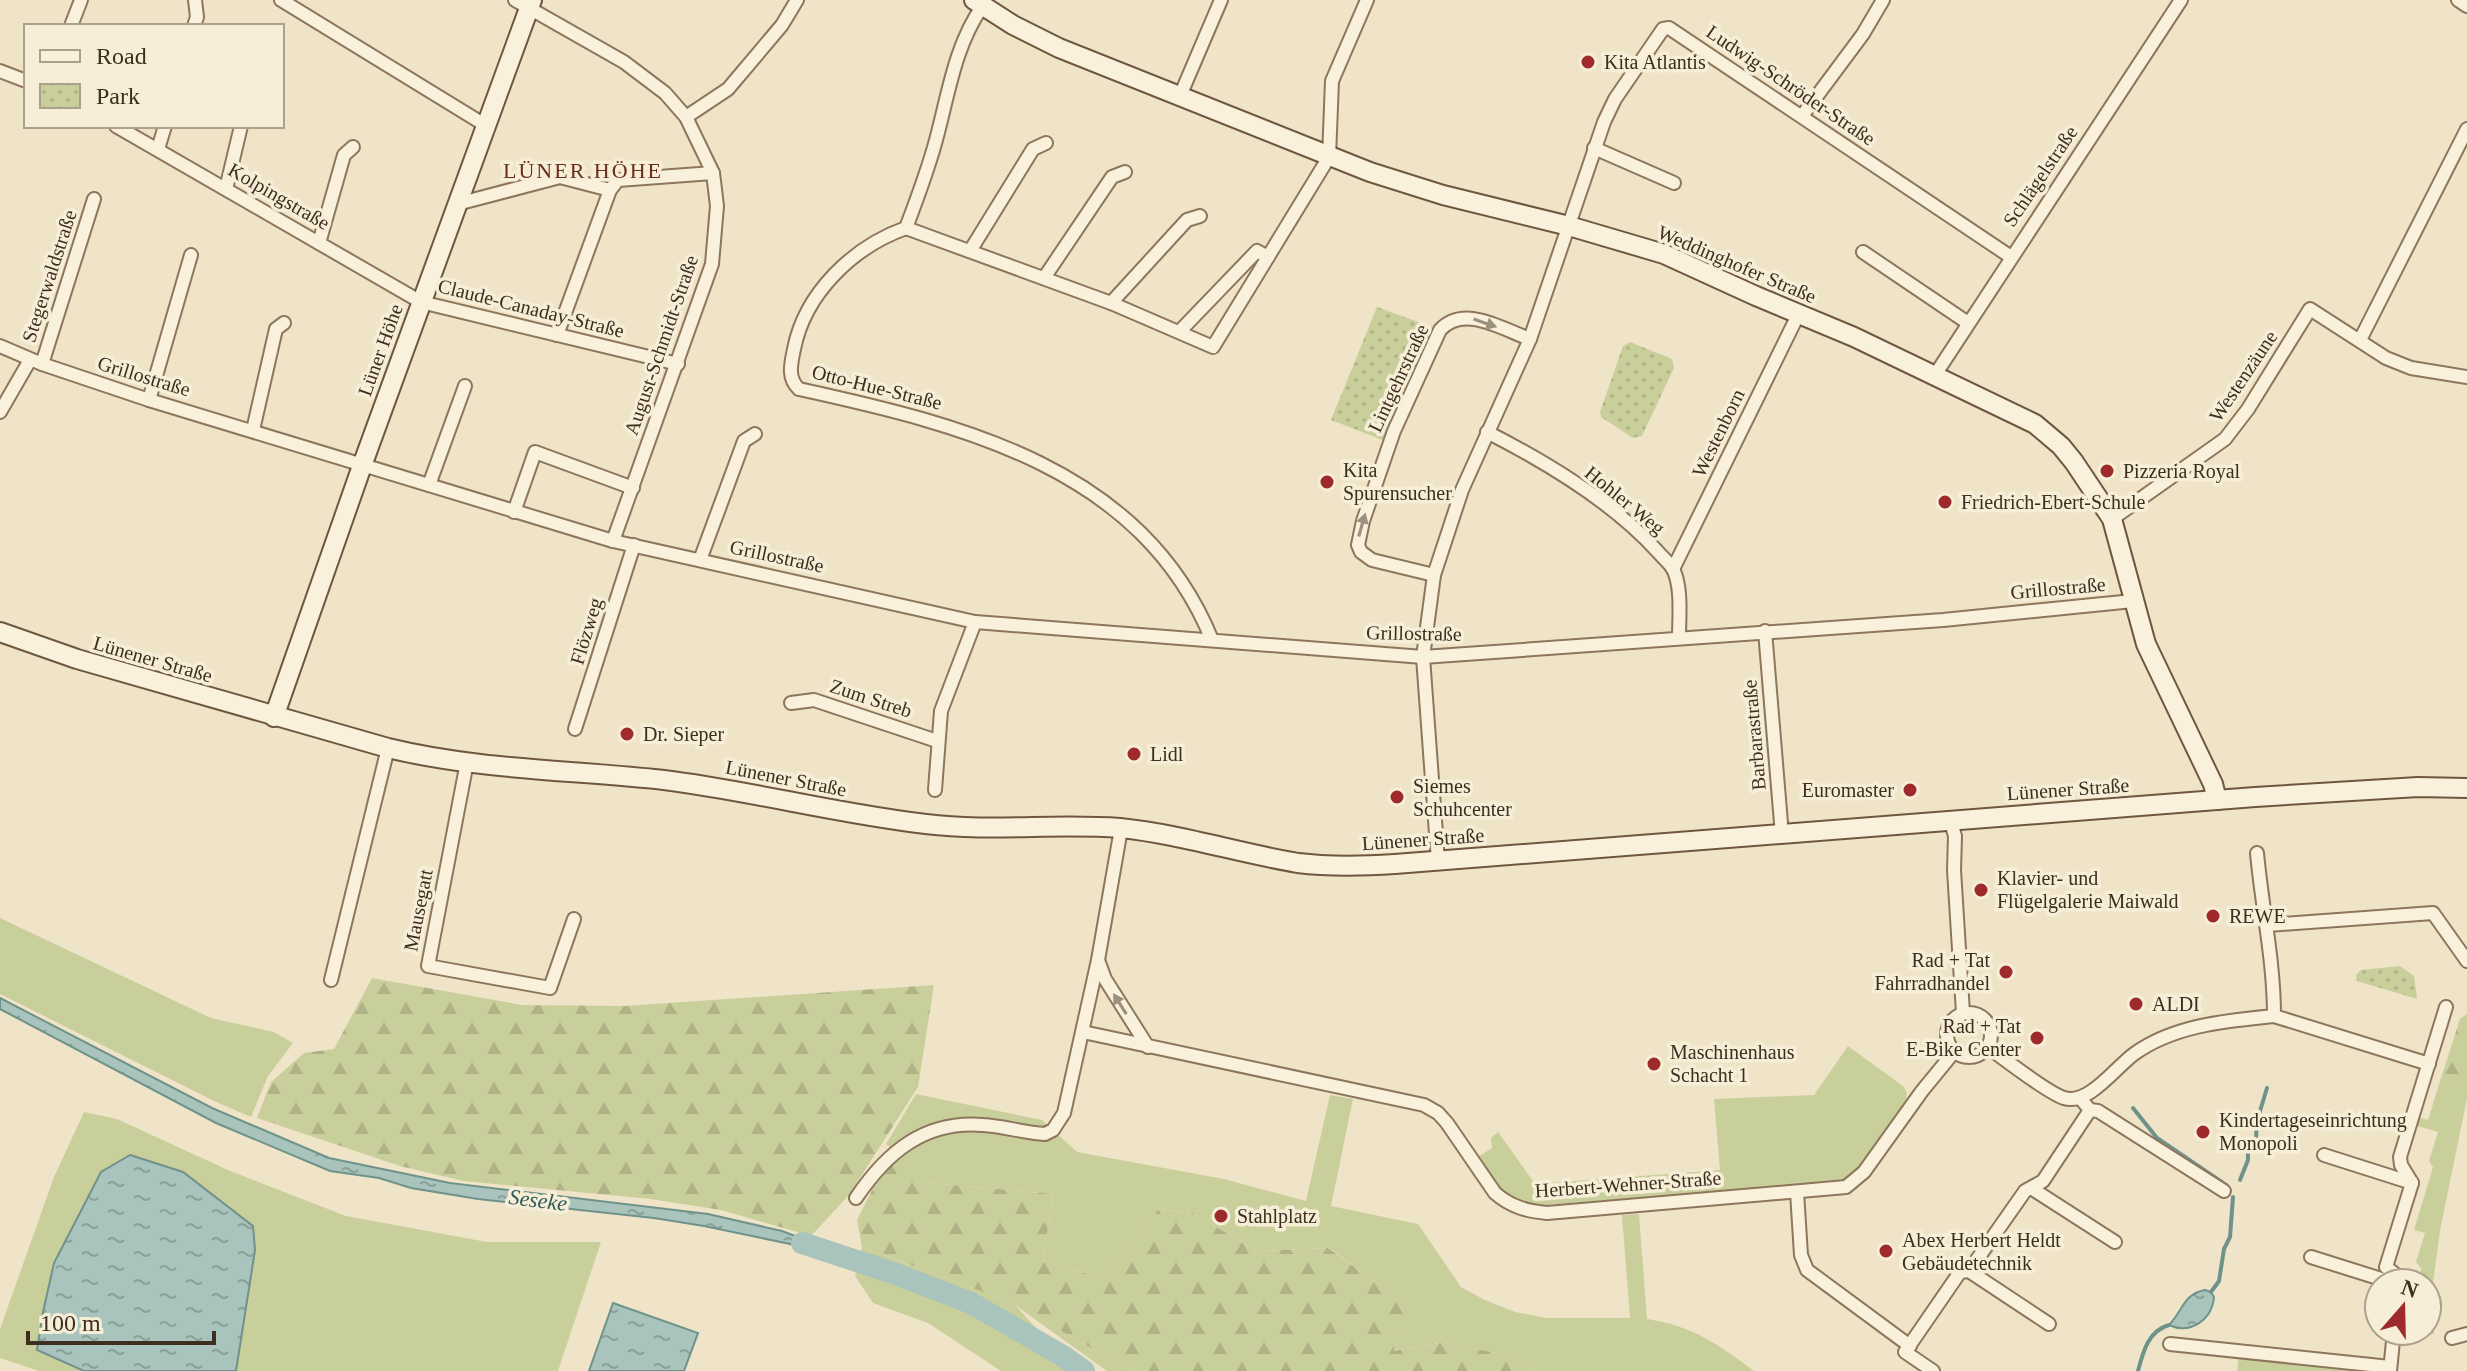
<svg xmlns="http://www.w3.org/2000/svg" width="2467" height="1371" font-family="Georgia,serif">
<defs>
<pattern id="forest-firs" width="22" height="20" patternUnits="userSpaceOnUse" patternTransform="scale(2)"><rect width="22" height="20" fill="#c9cf9b"/><path d="M5 1l3.5 6h-7zM16 11l3.5 6h-7z" fill="#aeb285"/></pattern>
<pattern id="park-dots" width="8" height="8" patternUnits="userSpaceOnUse" patternTransform="scale(2)"><rect width="8" height="8" fill="#c9cf9b"/><path d="M2 2h.1M6 6h.1" fill="none" stroke="#aeb285" stroke-width="1.8" stroke-linecap="round"/></pattern>
<pattern id="water-ripples" width="26" height="14" patternUnits="userSpaceOnUse" patternTransform="scale(2)"><rect width="26" height="14" fill="#a9c4bc"/><path d="M2 4q2-2 4 0t4 0M15 11q2-2 4 0t4 0" fill="none" stroke="#8ba098"/></pattern>
</defs>
<rect width="100%" height="100%" fill="#f0e4c8"/>
<g fill="#c9cf9b">
<polygon points="0,918 211,1018 274,1032 293,1043 268,1076 251,1117 214,1101 0,994"/>
<path d="M1848,1046L1903,1086L1907,1093L1906,1101L1855,1172L1840,1181L1534,1206C1502,1197 1495,1184 1478,1157L1492,1148L1491,1138L1498,1132L1535,1184L1720,1170L1714,1099L1814,1095Z"/>
<polygon points="2441,1078 2467,1090 2467,1098 2440,1231 2433,1283 2434,1334 2409,1338 2410,1331 2427,1331 2427,1283 2419,1283 2421,1268 2416,1262 2425,1233 2414,1230 2433,1167 2429,1161 2438,1132 2414,1125 2417,1117 2428,1120"/>
<path d="M916,1094L1042,1120L1077,1152L1224,1179L1306,1201L1330,1095L1353,1099L1331,1206L1418,1224L1461,1287L1485,1300L1515,1312L1547,1318H1630L1622,1215L1639,1214L1647,1319C1693,1326 1718,1344 1754,1371H1534L1520,1358L1444,1342L1393,1351L1394,1337L1419,1314L1329,1248L1256,1251L1193,1213L1159,1209L1103,1279L1043,1261L1053,1194L931,1183L886,1144Z"/>
<polygon points="84,1112 117,1119 228,1170 346,1216 487,1242 601,1242 558,1371 236,1371 255,1250 253,1226 183,1172 130,1155 101,1172 54,1263 43,1312 37,1350 84,1371 39,1371 0,1358 0,1329 54,1177"/>
<polygon points="862,1247 1010,1302 1132,1371 1107,1371 1015,1305 1075,1371 1001,1371 928,1323 873,1303 855,1276"/>
<polygon points="2239,1351 2390,1371 2237,1371"/>
</g>
<g fill="url(#forest-firs)">
<polygon points="372,978 522,1005 624,1006 934,985 918,1087 849,1195 811,1236 721,1210 650,1199 463,1181 400,1166 257,1118 271,1082 304,1053 334,1049"/>
<polygon points="2467,1014 2467,1090 2441,1078 2460,1019"/>
<polygon points="901,1155 931,1183 1053,1194 1043,1261 1103,1279 1159,1209 1193,1213 1256,1251 1328,1248 1420,1314 1394,1337 1394,1351 1444,1342 1520,1358 1534,1371 1132,1371 1010,1302 862,1247 857,1220 874,1186"/>
</g>
<g fill="url(#park-dots)">
<polygon points="1377,307 1432,327 1385,441 1331,420"/>
<polygon points="1630,342 1672,359 1674,368 1642,436 1633,438 1601,417 1600,412 1623,346"/>
<polygon points="2400,966 2414,976 2417,999 2357,981 2356,975 2361,970"/>
</g>
<g fill="url(#water-ripples)" stroke="#6f938a" stroke-width="2">
<polygon points="0,998 212,1108 329,1158 450,1183 708,1214 782,1231 830,1249 827,1259 795,1245 704,1226 654,1218 478,1199 411,1188 379,1178 330,1171 216,1123 0,1009"/>
<polygon points="130,1155 183,1172 253,1226 255,1250 236,1371 84,1371 37,1350 43,1312 54,1263 101,1172"/>
<path d="M2205,1290L2211,1292L2214,1297C2212,1320 2190,1335 2169,1325C2183,1311 2183,1294 2205,1290Z"/>
<polygon points="613,1303 698,1333 684,1371 589,1371"/>
</g>
<g fill="none" stroke-linecap="round" stroke-linejoin="round">
<g stroke="#6f938a" stroke-width="4">
<polyline points="2133,1108 2157,1138 2226,1185"/>
<polyline points="2240,1180 2248,1160 2248,1149 2256,1138 2257,1121 2267,1088"/>
<polyline points="2211,1292 2219,1281 2224,1249 2230,1237 2233,1197"/>
<path d="M2138,1371C2143,1352 2148,1331 2169,1325"/>
</g>
<polyline stroke="#a9c4bc" stroke-width="22" points="802,1243 893,1273 971,1303 1063,1356 1084,1371"/>
<g stroke="#8d765c" stroke-width="16">
<g id="street">
<polyline points="281,0 485,125"/>
<polyline points="515,0 624,62 665,93 686,117 713,173 717,206 712,264 613,541"/>
<polyline points="2458,0 2467,6"/>
<path d="M982,7C955,45 948,96 936,140C928,170 917,199 906,228C853,247 805,293 794,349C791,364 787,378 799,389C963,425 1142,468 1212,640"/>
<polyline points="71,26 81,0"/>
<polyline points="194,26 197,17 195,0"/>
<polyline points="0,71 26,81"/>
<polyline points="1180,96 1221,0"/>
<polyline points="1802,116 1863,34 1883,0"/>
<polyline points="686,117 728,89 782,25 797,0"/>
<polyline points="116,126 421,302 678,364"/>
<polyline points="1594,148 1674,183"/>
<polyline points="158,149 165,126"/>
<polyline points="226,189 241,126"/>
<polyline points="457,204 560,177 610,190 618,180 713,173"/>
<polyline points="906,228 1111,303 1213,347 1329,157 1332,81 1367,0"/>
<polyline points="319,243 344,155 353,147"/>
<polyline points="970,251 1033,149 1046,143"/>
<polyline points="1863,252 1968,323"/>
<polyline points="1044,278 1112,177 1125,172"/>
<polyline points="1111,303 1187,220 1200,216"/>
<polyline points="1180,331 1257,251 1268,257"/>
<polyline points="557,335 610,190"/>
<polyline points="2360,340 2467,129"/>
<polyline points="0,346 42,364 149,400 613,541 975,622 1423,657 1943,620 2133,601"/>
<polyline points="42,364 94,199"/>
<polyline points="1935,375 2181,0"/>
<polyline points="149,400 191,255"/>
<polyline points="0,412 30,360"/>
<polyline points="253,430 276,329 284,323"/>
<path d="M1487,432C1546,462 1614,503 1658,552C1663,558 1671,564 1674,571C1682,590 1679,617 1679,638"/>
<polyline points="429,485 465,386"/>
<polyline points="514,512 535,452 633,488"/>
<polyline points="2112,519 2225,439 2248,409 2310,309 2386,358 2411,368 2467,377"/>
<polyline points="700,560 744,441 755,434"/>
<polyline points="1673,569 1798,315"/>
<path d="M1434,575L1372,560L1361,552L1358,545L1363,521L1394,431L1440,330C1464,304 1502,329 1530,339"/>
<polyline points="1765,631 1782,835"/>
<polyline points="791,703 814,700 937,741"/>
<polyline points="575,729 634,545"/>
<polyline points="467,762 428,966 550,988 574,919"/>
<polyline points="935,790 941,711 975,622"/>
<polyline points="1950,819 1955,836 1954,870 1963,1013"/>
<polyline points="1438,861 1423,657 1434,575 1462,490 1530,339 1604,122 1615,99 1663,29 1669,28 2011,257"/>
<polyline points="2268,925 2433,913 2467,961"/>
<polyline points="1098,960 1105,979 1148,1047"/>
<polyline points="331,980 388,748"/>
<circle cx="1969" cy="1035" r="22"/>
<polyline points="2274,1016 2429,1064"/>
<path d="M1083,1032L1424,1105L1438,1113L1447,1123L1495,1193C1511,1207 1527,1211 1547,1213L1846,1187L1864,1172L1922,1091L1954,1052"/>
<path d="M1988,1047C2004,1059 2048,1093 2064,1098C2088,1106 2116,1067 2134,1054C2174,1025 2226,1021 2274,1016C2274,960 2262,908 2257,853"/>
<polyline points="2090,1110 2098,1111 2224,1191"/>
<polyline points="2324,1155 2412,1183"/>
<polyline points="2031,1188 2115,1242"/>
<polyline points="1797,1192 1801,1255 1807,1270 1910,1346"/>
<path d="M856,1198C887,1152 925,1120 983,1125C1004,1126 1024,1133 1045,1134L1053,1130L1064,1113L1098,960L1121,829"/>
<polyline points="2311,1257 2394,1283"/>
<polyline points="1969,1271 2049,1324"/>
<polyline points="2399,1283 2399,1277 2386,1267 2412,1183 2401,1165 2400,1157 2446,1007"/>
<polyline points="2452,1338 2467,1334"/>
<polyline points="2170,1344 2390,1367"/>
<polyline points="1933,1371 1905,1352 1960,1272 1969,1271 2025,1191 2043,1181 2090,1110 2080,1098"/>
<polyline points="2390,1371 2394,1331"/>
</g>
</g>
<g stroke="#6f573f" stroke-width="22">
<g id="secondary">
<polyline points="974,0 1013,25 1059,48 1370,172 1443,195 1569,226 1664,254 1756,296 1854,337 2035,424 2061,446 2074,462 2112,519 2146,644 2213,784 2217,800"/>
<path d="M0,632L77,659L388,748C478,770 572,770 664,780C752,791 838,814 926,824C990,832 1056,823 1120,828C1180,834 1238,853 1298,863C1330,867 1363,866 1395,864L2255,797L2418,787L2467,788"/>
<polyline points="274,717 363,463 532,0"/>
</g>
</g>
<use href="#street" stroke="#faf1dc" stroke-width="12"/>
<use href="#secondary" stroke="#faf1dc" stroke-width="18"/>
</g>
<defs><path id="oneway-solid" d="M-6-.8H1V-3.2L6.5 0L1 3.2V.8H-6Z" transform="scale(2)"/></defs>
<g fill="#9c907e">
<use href="#oneway-solid" transform="translate(1485 323) rotate(19)"/>
<use href="#oneway-solid" transform="translate(1362 525) rotate(-74)"/>
<use href="#oneway-solid" transform="translate(1120 1004) rotate(-122)"/>
</g>
<g fill="#9e2a2b" stroke="#f7eed8" stroke-width="3">
<circle cx="1588" cy="62" r="8"/>
<circle cx="2107" cy="471" r="8"/>
<circle cx="1327" cy="482" r="8"/>
<circle cx="1945" cy="502" r="8"/>
<circle cx="627" cy="734" r="8"/>
<circle cx="1134" cy="754" r="8"/>
<circle cx="1910" cy="790" r="8"/>
<circle cx="1397" cy="797" r="8"/>
<circle cx="1981" cy="890" r="8"/>
<circle cx="2213" cy="916" r="8"/>
<circle cx="2006" cy="972" r="8"/>
<circle cx="2136" cy="1004" r="8"/>
<circle cx="2037" cy="1038" r="8"/>
<circle cx="1654" cy="1064" r="8"/>
<circle cx="2203" cy="1132" r="8"/>
<circle cx="1221" cy="1216" r="8"/>
<circle cx="1886" cy="1251" r="8"/>
</g>
<g text-anchor="middle" dominant-baseline="central" stroke-width="7" stroke-linejoin="round" paint-order="stroke">
<g font-size="20" fill="#3d2e20" stroke="#f7eed8" text-anchor="start">
<text x="1604" y="62">Kita Atlantis</text>
<text x="1343" y="470">Kita<tspan x="1343" dy="23">Spurensucher</tspan></text>
<text x="2123" y="471">Pizzeria Royal</text>
<text x="1961" y="502">Friedrich-Ebert-Schule</text>
<text x="643" y="734">Dr. Sieper</text>
<text x="1150" y="754">Lidl</text>
<text x="1413" y="786">Siemes<tspan x="1413" dy="23">Schuhcenter</tspan></text>
<text x="1894" y="790" text-anchor="end">Euromaster</text>
<text x="1997" y="878">Klavier- und<tspan x="1997" dy="23">Flügelgalerie Maiwald</tspan></text>
<text x="2229" y="916">REWE</text>
<text x="1990" y="960" text-anchor="end">Rad + Tat<tspan x="1990" dy="23">Fahrradhandel</tspan></text>
<text x="2152" y="1004">ALDI</text>
<text x="2021" y="1026" text-anchor="end">Rad + Tat<tspan x="2021" dy="23">E-Bike Center</tspan></text>
<text x="1670" y="1052">Maschinenhaus<tspan x="1670" dy="23">Schacht 1</tspan></text>
<text x="2219" y="1120">Kindertageseinrichtung<tspan x="2219" dy="23">Monopoli</tspan></text>
<text x="1237" y="1216">Stahlplatz</text>
<text x="1902" y="1240">Abex Herbert Heldt<tspan x="1902" dy="23">Gebäudetechnik</tspan></text>
</g>
<g font-size="20" fill="#3d2e20" stroke="#f7eed8">
<text transform="translate(1791 85) rotate(34)">Ludwig-Schröder-Straße</text>
<text transform="translate(2040 176) rotate(-56)">Schlägelstraße</text>
<text transform="translate(279 196) rotate(30)">Kolpingstraße</text>
<text transform="translate(1737 264) rotate(23)">Weddinghofer Straße</text>
<text transform="translate(49 276) rotate(-72)">Stegerwaldstraße</text>
<text transform="translate(531 308) rotate(14)">Claude-Canaday-Straße</text>
<text transform="translate(661 345) rotate(-71)">August-Schmidt-Straße</text>
<text transform="translate(380 350) rotate(-70)">Lüner Höhe</text>
<text transform="translate(144 376) rotate(17)">Grillostraße</text>
<text transform="translate(2243 376) rotate(-56)">Westenzäune</text>
<text transform="translate(1398 378) rotate(-65)">Lintgehrstraße</text>
<text transform="translate(877 387) rotate(14)">Otto-Hue-Straße</text>
<text transform="translate(1718 433) rotate(-64)">Westenborn</text>
<text transform="translate(1625 500) rotate(39)">Hohler Weg</text>
<text transform="translate(777 556) rotate(12)">Grillostraße</text>
<text transform="translate(2058 588) rotate(-5)">Grillostraße</text>
<text transform="translate(586 631) rotate(-73)">Flözweg</text>
<text transform="translate(1414 633) rotate(1)">Grillostraße</text>
<text transform="translate(153 659) rotate(16)">Lünener Straße</text>
<text transform="translate(871 698) rotate(18)">Zum Streb</text>
<text transform="translate(1754 735) rotate(-95)">Barbarastraße</text>
<text transform="translate(786 778) rotate(11)">Lünener Straße</text>
<text transform="translate(2068 789) rotate(-4)">Lünener Straße</text>
<text transform="translate(1423 839) rotate(-4)">Lünener Straße</text>
<text transform="translate(418 910) rotate(-79)">Mausegatt</text>
<text transform="translate(1628 1184) rotate(-4)">Herbert-Wehner-Straße</text>
</g>
<g font-size="22" letter-spacing="2" fill="#6b2e1e" stroke="#f7eed8">
<text x="583" y="170">LÜNER HÖHE</text>
</g>
<g font-size="22" font-style="italic" fill="#2f5d5a" stroke="#f7eed8">
<text transform="translate(538 1200) rotate(7)">Seseke</text>
</g>
</g>
<rect x="24" y="24" width="260" height="104" fill="#f7eed8" stroke="#ada18e" stroke-width="2"/>
<rect x="40" y="50" width="40" height="12" fill="#faf1dc" stroke="#ada18e" stroke-width="2"/>
<text x="96" y="64" font-size="24" fill="#3d2e20">Road</text>
<rect x="40" y="84" width="40" height="24" fill="url(#park-dots)" stroke="#ada18e" stroke-width="2"/>
<text x="96" y="104" font-size="24" fill="#3d2e20">Park</text>
<g transform="translate(2403 1307) rotate(20)"><circle r="38" fill="#f7eed8" stroke="#ada18e" stroke-width="2"/>
<path d="M0-6L14 30L0 20L-14 30Z" fill="#9e2a2b"/>
<text y="-12" font-size="22" font-weight="bold" text-anchor="middle" fill="#3d2e20">N</text>
</g>
<path d="M28 1331v12h186v-12" fill="none" stroke="#3d2e20" stroke-width="4"/>
<text x="40" y="1331" font-size="24" fill="#3d2e20" stroke="#f7eed8" stroke-width="6" paint-order="stroke">100 m</text>
</svg>
